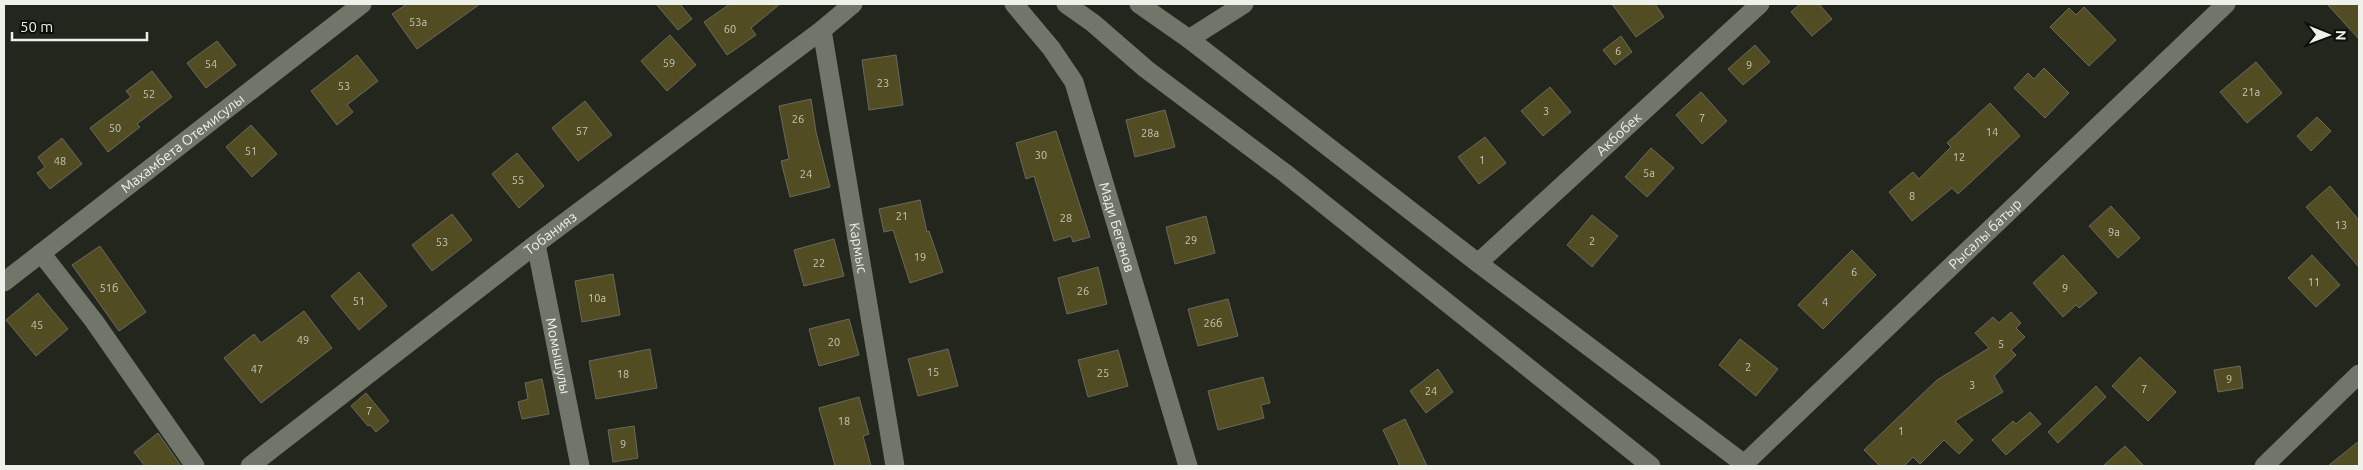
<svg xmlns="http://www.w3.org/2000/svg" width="2363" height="470" font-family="Ubuntu,sans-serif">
<rect width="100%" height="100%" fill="#22261d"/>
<g fill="#524c22" stroke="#6b695e">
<polygon points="407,4 480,4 417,49 392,14"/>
<polygon points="656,4 680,4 692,19 678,30"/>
<polygon points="730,4 780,4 751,28 756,35 727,55 704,22"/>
<polygon points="1612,4 1655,4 1664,17 1636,37"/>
<polygon points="1800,4 1819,4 1832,19 1812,36 1791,12"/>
<polygon points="2327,4 2359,4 2359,39"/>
<polygon points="2084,7 2116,40 2089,66 2050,27 2069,8 2076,15"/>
<polygon points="670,35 696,65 667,91 641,61"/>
<polygon points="1621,36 1632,52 1615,65 1603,50"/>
<polygon points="217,41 236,65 206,88 187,63"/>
<polygon points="1755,45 1770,62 1743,85 1728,69"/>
<polygon points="357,55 378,81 347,105 353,112 337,125 311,91"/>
<polygon points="896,55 903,105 869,110 862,60"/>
<polygon points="2256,62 2282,93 2247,123 2220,92"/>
<polygon points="2044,68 2069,93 2045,118 2014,88 2028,73 2034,79"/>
<polygon points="152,71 172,97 137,124 140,127 108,152 90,128 131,97 126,91"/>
<polygon points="1550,87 1571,112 1543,136 1521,111"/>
<polygon points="1701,92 1727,121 1702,144 1676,115"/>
<polygon points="811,99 816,132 830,187 790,197 781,161 789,159 779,106"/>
<polygon points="585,101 612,135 578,161 552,128"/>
<polygon points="1990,103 2020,136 1958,194 1952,188 1912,221 1889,192 1913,172 1919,179 1951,147 1947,143"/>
<polygon points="1165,110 1175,147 1135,157 1126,120"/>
<polygon points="2317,117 2331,131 2311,151 2297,136"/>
<polygon points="251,125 277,154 252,177 226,147"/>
<polygon points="1056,131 1090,237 1073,242 1071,236 1054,241 1034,176 1026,179 1016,143"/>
<polygon points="1485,137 1506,163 1479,184 1458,157"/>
<polygon points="62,138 82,164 50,189 37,173 45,167 38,157"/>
<polygon points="1651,148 1674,168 1647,197 1625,177"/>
<polygon points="517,153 544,186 519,208 492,174"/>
<polygon points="2330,186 2359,220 2359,267 2306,207"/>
<polygon points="920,200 927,232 929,231 943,272 910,283 893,230 884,232 879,209"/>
<polygon points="2111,206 2140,238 2118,258 2089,226"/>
<polygon points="452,214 472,240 432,271 412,245"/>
<polygon points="1592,215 1618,236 1592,267 1567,245"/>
<polygon points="1206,216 1215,253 1175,264 1166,227"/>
<polygon points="834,239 844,276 804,286 794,250"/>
<polygon points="100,246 146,312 119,331 72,265"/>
<polygon points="1852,250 1876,275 1823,329 1798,305"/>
<polygon points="2063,255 2097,293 2079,308 2076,305 2063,317 2033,283"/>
<polygon points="2312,255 2340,285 2316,307 2288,278"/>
<polygon points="1098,267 1107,304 1067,314 1058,278"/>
<polygon points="359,272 387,306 359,330 331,296"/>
<polygon points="613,274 620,315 582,322 575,281"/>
<polygon points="38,293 68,329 36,356 6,320"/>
<polygon points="1228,299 1238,336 1198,346 1188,309"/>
<polygon points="304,311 332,348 261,403 224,358 254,334 261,343"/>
<polygon points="2011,312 2021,323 2016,328 2025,337 2011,350 2016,355 1994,376 2003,392 1955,421 1973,440 1959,454 1944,440 1920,464 1913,457 1904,466 1880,466 1864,450 1937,380 1989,348 1975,333 1993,317 1999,323"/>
<polygon points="849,319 859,355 819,366 809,329"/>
<polygon points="1740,339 1778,369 1756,396 1719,365"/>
<polygon points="650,349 657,388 596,399 589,361"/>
<polygon points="948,349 958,386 918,396 908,359"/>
<polygon points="1118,350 1128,386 1088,397 1078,360"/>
<polygon points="2140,357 2176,392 2148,421 2112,386"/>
<polygon points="2240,366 2243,388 2218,392 2214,370"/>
<polygon points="1438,369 1453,392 1426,413 1410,391"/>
<polygon points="1263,377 1270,403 1261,405 1264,418 1218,430 1208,391"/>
<polygon points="542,379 549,414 522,419 518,402 528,399 525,383"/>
<polygon points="2096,386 2106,397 2058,443 2048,432"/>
<polygon points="366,393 389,421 376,432 370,425 368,426 351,406"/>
<polygon points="859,397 869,434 863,436 871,466 835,466 819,408"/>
<polygon points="2030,412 2041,424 2006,455 1992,440 2013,421 2016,424"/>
<polygon points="1405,419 1427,466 1400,466 1383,430"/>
<polygon points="634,426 638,458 613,462 608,430"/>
<polygon points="158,433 181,466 145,466 134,452"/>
<polygon points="2359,441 2359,466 2328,466"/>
<polygon points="2125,446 2144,466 2103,466"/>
</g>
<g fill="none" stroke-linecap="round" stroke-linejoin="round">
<g stroke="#71766b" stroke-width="19">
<path id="s1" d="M1014,4L1051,48L1074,82L1188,466"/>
<polyline points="1066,4 1093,23 1146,69 1285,173 1651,466"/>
<polyline points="1139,4 1189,39 1478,263 1747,466"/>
<path id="s2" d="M822,30L895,466"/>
<polyline points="1189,39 1244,4"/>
<path id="s3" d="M536,244L580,466"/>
<polyline points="41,253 94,321 195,466"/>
<path id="s4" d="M1478,263L1760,4"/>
<path id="s5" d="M4,282L362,4"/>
<path id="s6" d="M250,466L536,244L822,30L853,4"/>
<path id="s7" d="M1742,466L2226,4"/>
<polyline points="2264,466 2359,374"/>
</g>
</g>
<g text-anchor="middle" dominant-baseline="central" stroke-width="4" stroke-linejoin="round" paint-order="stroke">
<g font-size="11" fill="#c7c7b8">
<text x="418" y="22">53а</text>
<text x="730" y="29">60</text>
<text x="1618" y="51">6</text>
<text x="669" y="63">59</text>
<text x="211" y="64">54</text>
<text x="1749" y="65">9</text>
<text x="883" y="83">23</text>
<text x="344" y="86">53</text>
<text x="2251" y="92">21а</text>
<text x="149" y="94">52</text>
<text x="1546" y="111">3</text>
<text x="1702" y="118">7</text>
<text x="798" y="119">26</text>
<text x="115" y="128">50</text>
<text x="582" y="131">57</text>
<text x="1992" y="132">14</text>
<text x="1150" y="133">28а</text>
<text x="251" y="151">51</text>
<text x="1041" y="155">30</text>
<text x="1959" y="157">12</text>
<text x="1482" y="160">1</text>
<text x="60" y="161">48</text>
<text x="1649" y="173">5а</text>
<text x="806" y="174">24</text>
<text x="518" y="180">55</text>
<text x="1912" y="196">8</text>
<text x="902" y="216">21</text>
<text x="1066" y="218">28</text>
<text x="2341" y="225">13</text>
<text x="2114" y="232">9а</text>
<text x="1191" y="240">29</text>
<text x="1592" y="241">2</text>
<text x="442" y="242">53</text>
<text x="920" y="257">19</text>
<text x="819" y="263">22</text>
<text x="1854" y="272">6</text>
<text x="2314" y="282">11</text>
<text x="109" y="288">51б</text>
<text x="2065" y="288">9</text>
<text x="1083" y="291">26</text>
<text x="597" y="298">10а</text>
<text x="359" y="301">51</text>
<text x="1825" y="302">4</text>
<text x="1213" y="323">26б</text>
<text x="37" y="325">45</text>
<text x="303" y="340">49</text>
<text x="834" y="342">20</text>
<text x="2001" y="344">5</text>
<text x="1748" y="367">2</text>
<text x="257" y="369">47</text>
<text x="933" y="372">15</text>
<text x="1103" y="373">25</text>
<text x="623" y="374">18</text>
<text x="2229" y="379">9</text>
<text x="1972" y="385">3</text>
<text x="2144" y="389">7</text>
<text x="1431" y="391">24</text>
<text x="369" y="411">7</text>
<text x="844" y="421">18</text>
<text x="1901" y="431">1</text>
<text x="623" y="444">9</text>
</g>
<g font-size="14" fill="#eef0ea" stroke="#0c0e0a">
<text stroke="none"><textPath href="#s4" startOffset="191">Акбобек</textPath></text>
<text stroke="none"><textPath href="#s5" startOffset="226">Махамбета Отемисулы</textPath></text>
<text stroke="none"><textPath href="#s1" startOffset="250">Мади Бегенов</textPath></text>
<text stroke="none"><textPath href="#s6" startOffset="380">Тобанияз</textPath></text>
<text stroke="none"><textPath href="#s7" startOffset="336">Рысалы батыр</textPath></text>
<text stroke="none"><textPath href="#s2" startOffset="221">Кармыс</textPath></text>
<text stroke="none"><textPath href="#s3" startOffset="114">Момышулы</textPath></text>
</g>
</g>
<rect width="2363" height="470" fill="none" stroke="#eef0ea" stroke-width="10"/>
<g transform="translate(2328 35) rotate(91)" stroke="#0c0e0a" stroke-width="4" paint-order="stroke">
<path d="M0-4L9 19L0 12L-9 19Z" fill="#eef0ea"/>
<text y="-8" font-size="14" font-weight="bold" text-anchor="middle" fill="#eef0ea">N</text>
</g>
<path d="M12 32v8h135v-8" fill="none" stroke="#eef0ea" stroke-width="2.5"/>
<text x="20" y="32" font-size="15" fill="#eef0ea" stroke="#0c0e0a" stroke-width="4" paint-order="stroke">50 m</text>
</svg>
